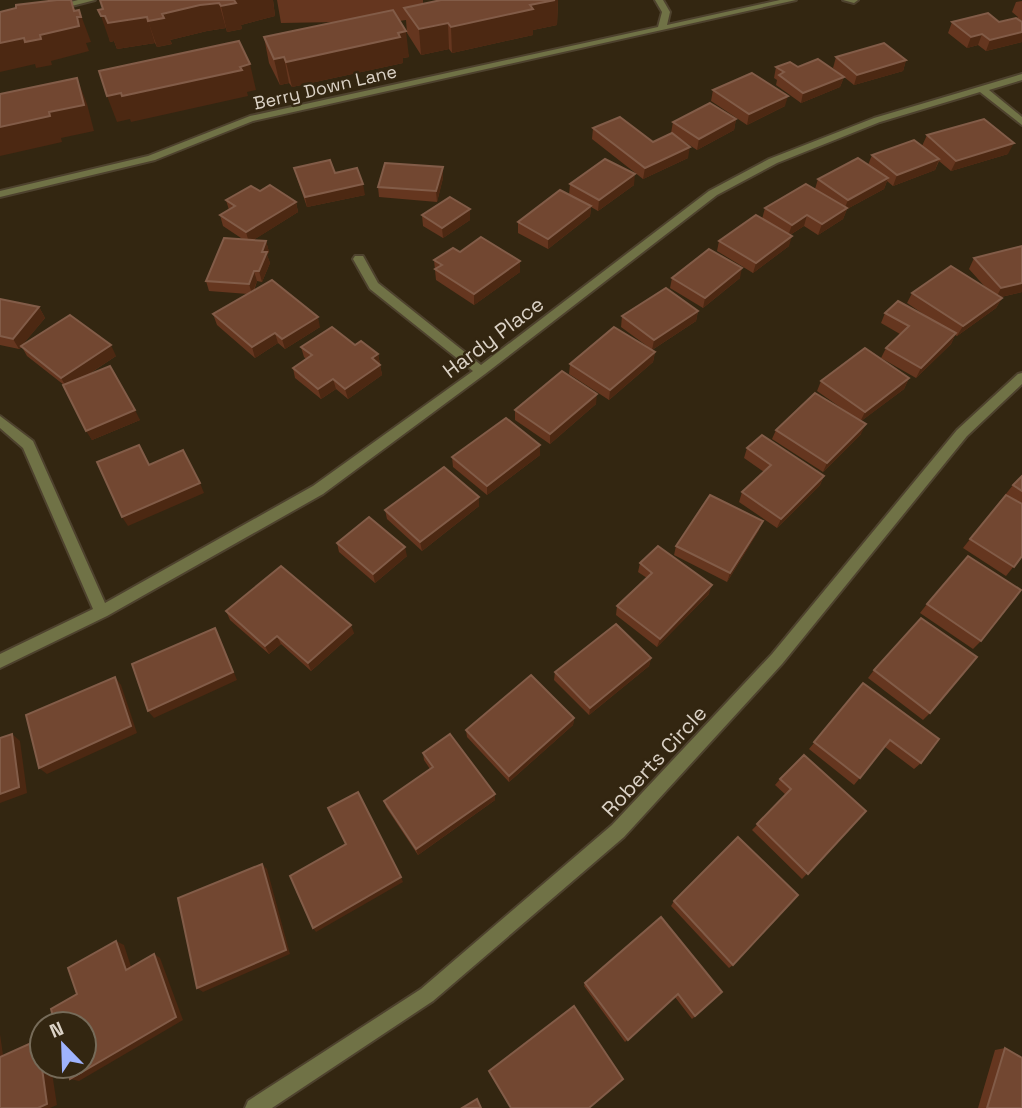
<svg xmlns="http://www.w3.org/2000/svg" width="1022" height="1108" font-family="'Space Grotesk',sans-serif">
<rect width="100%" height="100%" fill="#332611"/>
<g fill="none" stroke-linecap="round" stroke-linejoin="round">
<g stroke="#4e422e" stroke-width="4">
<g id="service">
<polygon points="78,0 95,0 56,10 52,7"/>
<polygon points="655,0 663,0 670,12 667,25 780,0 796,0 253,121 155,160 0,197 0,191 148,156 250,116 658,27 662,12"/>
<polygon points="843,0 858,0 854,3"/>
</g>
</g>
<g stroke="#4e422e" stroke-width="4">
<g id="minor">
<polygon points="1022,74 1022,80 989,90 1022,117 1022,125 980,92 880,122 777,163 717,195 485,374 323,494 107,616 0,668 0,654 93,609 23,448 0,428 0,416 33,441 105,603 313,486 473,371 370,289 353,259 355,256 363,256 378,283 481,365 709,191 769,159 874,118"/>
<polygon points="1022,373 1022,384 967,436 782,664 624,837 433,1001 272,1108 245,1108 248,1101 421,989 612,825 772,654 957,430 1018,374"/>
</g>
</g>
<use href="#service" fill="#707246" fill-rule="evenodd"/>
<use href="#minor" fill="#707246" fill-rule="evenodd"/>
</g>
<g fill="#65361f">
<polygon points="273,0 275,16 241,25 242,29 227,32 226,28 207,31 170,40 172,44 157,47 155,43 117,49 114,41 110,42 103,9"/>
<polygon points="277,0 423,0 423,4 441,0 558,0 557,25 533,30 533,35 452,53 449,49 421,55 407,33 406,20 399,21 409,57 403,58 403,63 292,87 289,83 280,85 269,63 264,37 337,22 281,23"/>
<polygon points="1022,1 1022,42 986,51 978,45 967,48 948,33 952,22 999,22 1017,18 1018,17 1012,12 1016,2"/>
<polygon points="836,57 906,60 903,71 854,85 844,77 840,87 801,103 776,85 777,80 774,78 776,67 798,67 840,74 833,68"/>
<polygon points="713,90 785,106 747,125 711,101"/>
<polygon points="736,119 734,130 697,150 671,133 673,122"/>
<polygon points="593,128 653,142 688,158 643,179 592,139"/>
<polygon points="927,135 1008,154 951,171 939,161 935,170 893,186 887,181 884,189 847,209 843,219 818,235 804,226 790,235 789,246 753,273 717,251 719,241 762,219 765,208 815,189 818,179 868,165 872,155 922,146"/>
<polygon points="443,167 443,178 437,202 379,197 378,187"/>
<polygon points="294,168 335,173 365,195 307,207 297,178"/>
<polygon points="570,184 634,185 598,211 591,207 590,216 548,249 518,233 518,222 569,195"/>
<polygon points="260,191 296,202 298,212 253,240 266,241 269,252 267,255 270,263 262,282 257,281 254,291 320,327 285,349 278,343 255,358 217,325 213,314 248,294 209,291 206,281 244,240 223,226 220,215 229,210 226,200"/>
<polygon points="470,209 470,220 443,238 423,226 422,215"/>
<polygon points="1022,246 1022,292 1001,297 1002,298 996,308 957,336 955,335 951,344 916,378 881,358 886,348 900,334 881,323 885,313 932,320 907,303 912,293 986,288 969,269 974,258"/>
<polygon points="460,252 520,261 520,272 474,305 436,280 434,260"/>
<polygon points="672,278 740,278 703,308 670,288"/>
<polygon points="0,299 39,307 45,318 23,344 116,356 83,378 140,420 92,440 64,385 27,356 22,347 19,349 0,345"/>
<polygon points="698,311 696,321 652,350 655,352 653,362 609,400 569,374 570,364 651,349 621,327 622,316"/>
<polygon points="355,345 378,354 382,375 348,399 336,389 321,399 295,378 293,368 306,359 304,357 301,347"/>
<polygon points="909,378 904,389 861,421 861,434 823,472 772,439 776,430 851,415 817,391 821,381"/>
<polygon points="596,404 550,444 515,420 515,410"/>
<polygon points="540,445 540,455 487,495 453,467 452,457"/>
<polygon points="747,448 824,476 820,485 777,528 739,502 742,492 764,472 744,458"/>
<polygon points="1022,476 1022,556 1006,576 963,548 1013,485"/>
<polygon points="479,497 479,506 422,551 387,519 385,510"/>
<polygon points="759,530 727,582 674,555 676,546"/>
<polygon points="337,543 407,556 375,583 339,552"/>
<polygon points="640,563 709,594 657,647 616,615 617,606 647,578 638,572"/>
<polygon points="927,604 981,641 973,649 920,613"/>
<polygon points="226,611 354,633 311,671 281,644 269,654 230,620"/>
<polygon points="651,658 649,666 589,715 554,680 555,672"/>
<polygon points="874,670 930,713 923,720 868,678"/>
<polygon points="863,683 921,763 914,769 885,747 854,785 809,749"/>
<polygon points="574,718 573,725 509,782 467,737 466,730"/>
<polygon points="423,753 495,800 418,855 386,807 384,801 430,769 424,760"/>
<polygon points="780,779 866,811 802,879 752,830 786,795 775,785"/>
<polygon points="674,901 733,965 729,968 671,906"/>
<polygon points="585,983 722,992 692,1019 675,997 625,1042 584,986"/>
<polygon points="1005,1048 1022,1108 978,1108 995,1050"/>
</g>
<g fill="#4c2812">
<polygon points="71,0 78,17 79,10 91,42 86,43 89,51 51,61 52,65 36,68 35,64 0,72 0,43 40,35"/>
<polygon points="234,0 273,0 275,16 241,25 242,29 227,32 221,6"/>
<polygon points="555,0 558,0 557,25 533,30 533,35 452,53 451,27 530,5"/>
<polygon points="219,3 226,28 207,31 170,40 172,44 157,47 148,21 162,14 200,5"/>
<polygon points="101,16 105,16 147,17 155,43 117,49 114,41 110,42"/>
<polygon points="448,23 449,49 421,55 419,29"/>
<polygon points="406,31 409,57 403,58 403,63 292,87 286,62"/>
<polygon points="1022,32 1022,42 986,51 990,40"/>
<polygon points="982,34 978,45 967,48 971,37"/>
<polygon points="284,57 289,83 280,85 274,59"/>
<polygon points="906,60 903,71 854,85 857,75"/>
<polygon points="250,64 256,90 247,92 248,96 131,122 130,119 117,122 107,96"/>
<polygon points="844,77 840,87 801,103 803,93"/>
<polygon points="77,78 87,104 94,131 61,138 62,142 0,156 0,127 49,112"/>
<polygon points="788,96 785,106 747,125 749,114"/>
<polygon points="736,119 734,130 697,150 699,139"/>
<polygon points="1014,143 1008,154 951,171 956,161"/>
<polygon points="690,147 688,158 643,179 645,168"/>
<polygon points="939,159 935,170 893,186 897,175"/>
<polygon points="443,167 443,178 437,202 436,191"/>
<polygon points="635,174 634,185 598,211 599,200"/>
<polygon points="888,178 884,189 847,209 843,219 818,235 822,224 844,210 848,200"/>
<polygon points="363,184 365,195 307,207 305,197"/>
<polygon points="296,202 298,212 249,243 246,232"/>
<polygon points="591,206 590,216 548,249 548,239"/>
<polygon points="470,209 470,220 443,238 442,228"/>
<polygon points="807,215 804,226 788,236 792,225"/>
<polygon points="792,236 789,246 753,273 756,263"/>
<polygon points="266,241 269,252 267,255 270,263 262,282 259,271 262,252"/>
<polygon points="520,261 520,272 474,305 474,294"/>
<polygon points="742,268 740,278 703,308 705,298"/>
<polygon points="254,271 257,281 252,294 249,284"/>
<polygon points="1022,283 1022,292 996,298 1001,288"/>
<polygon points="1002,298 996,308 957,336 963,326"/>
<polygon points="39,307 45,318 19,349 13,339"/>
<polygon points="698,311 696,321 652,350 654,340"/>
<polygon points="318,317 320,327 285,349 282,339"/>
<polygon points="275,333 278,343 255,358 252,347"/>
<polygon points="956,333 951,344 916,378 921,368"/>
<polygon points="111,345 116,356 67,388 61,378"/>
<polygon points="655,352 653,362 609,400 610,390"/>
<polygon points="378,354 380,364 372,358"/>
<polygon points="380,365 382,375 348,399 345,389"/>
<polygon points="909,378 904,389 860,422 865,412"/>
<polygon points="333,379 336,389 321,399 318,389"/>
<polygon points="597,394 596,404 550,444 550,434"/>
<polygon points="135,410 140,420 92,440 86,431"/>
<polygon points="866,424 861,434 823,472 827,463"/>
<polygon points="540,445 540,455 487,495 487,486"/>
<polygon points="824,476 820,485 777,528 781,519"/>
<polygon points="200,483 204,493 128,526 122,517"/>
<polygon points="479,497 479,506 422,551 420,542"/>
<polygon points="763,521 759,530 727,582 730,573"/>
<polygon points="405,547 407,556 375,583 373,574"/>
<polygon points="712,585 709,594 657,647 660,639"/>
<polygon points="351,625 354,633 311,671 308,663"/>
<polygon points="215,628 219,636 237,680 154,718 148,711"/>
<polygon points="277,636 281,644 269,654 265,646"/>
<polygon points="651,658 649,666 589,715 590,708"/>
<polygon points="115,677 121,685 137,733 47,774 39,768"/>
<polygon points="574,718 573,725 509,782 509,776"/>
<polygon points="12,734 20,741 27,793 0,803 0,794"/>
<polygon points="495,794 495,800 418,855 416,849"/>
<polygon points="262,864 267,869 290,954 203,992 197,988"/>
<polygon points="401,877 403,882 316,932 313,928"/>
<polygon points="116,941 124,945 133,973 126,970"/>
<polygon points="154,954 160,958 183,1020 79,1081 70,1079"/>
<polygon points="0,1034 4,1062 0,1061"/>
<polygon points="38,1040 42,1041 42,1066 51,1066 57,1105 50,1108 38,1108"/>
</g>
<g fill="#724731" stroke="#825c48" stroke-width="2">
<polygon points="57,0 71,0 74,11 79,10 81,17 77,17 79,26 40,35 41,39 25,42 24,38 0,43 0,12 16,8 16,5"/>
<polygon points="100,0 234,0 236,3 221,6 219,3 200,5 162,14 164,18 148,21 147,17 108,23 105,16 101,16 98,10 103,9"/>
<polygon points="441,0 555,0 530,5 533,9 451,27 448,23 419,29 404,8"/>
<polygon points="393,10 406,31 398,33 400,37 286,62 284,57 274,59 264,37"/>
<polygon points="988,13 999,22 1016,18 1022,22 1022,32 990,40 982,34 971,37 952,22"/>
<polygon points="239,41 250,64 240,67 242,70 122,96 121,93 107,96 99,71"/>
<polygon points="884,43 906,60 857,75 836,57"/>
<polygon points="818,59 844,77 803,93 779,75 784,72 776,67 790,62 798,67"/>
<polygon points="752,73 788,96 749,114 713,90"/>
<polygon points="77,78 84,105 49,112 50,116 0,127 0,94"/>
<polygon points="710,103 736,119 699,139 673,122"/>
<polygon points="620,117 653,142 672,133 690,147 645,168 593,128"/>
<polygon points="984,119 1014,143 956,161 927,135"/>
<polygon points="914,140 939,159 897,175 872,155"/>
<polygon points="858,158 888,178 848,200 818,179"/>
<polygon points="605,159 635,174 599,200 570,184"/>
<polygon points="330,160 335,173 357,168 363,184 305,197 294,168"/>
<polygon points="385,163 443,167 436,191 378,187"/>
<polygon points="806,184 847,208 822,224 807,215 792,225 765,208"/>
<polygon points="270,185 296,202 246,232 220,215 235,206 226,200 251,186 260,191"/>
<polygon points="560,190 591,206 548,239 518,222"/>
<polygon points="450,197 470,209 442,228 422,215"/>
<polygon points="756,215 792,236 756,263 719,241"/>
<polygon points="481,237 520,261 474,294 435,269 442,265 434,260 453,248 460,252"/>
<polygon points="224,238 266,241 262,252 267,252 259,271 254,271 249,284 206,281"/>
<polygon points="1022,246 1022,283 1001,288 974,258"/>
<polygon points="709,249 742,268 705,298 672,278"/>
<polygon points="951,266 1002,298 963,326 912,293"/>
<polygon points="272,280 318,317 282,339 275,333 252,347 213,314"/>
<polygon points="666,288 698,311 654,340 622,316"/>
<polygon points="0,299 39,307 13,339 0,336"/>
<polygon points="898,301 956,333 921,368 886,348 909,326 885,313"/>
<polygon points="70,315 111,345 61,378 21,346"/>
<polygon points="332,327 355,345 361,341 378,354 372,358 380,365 345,389 333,379 318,389 293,368 312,355 301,347"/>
<polygon points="614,327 655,352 610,390 570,364"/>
<polygon points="865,348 909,378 865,412 821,381"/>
<polygon points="110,366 135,410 86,431 63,385"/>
<polygon points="562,371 597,394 550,434 515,410"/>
<polygon points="815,393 866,424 827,463 776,430"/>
<polygon points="506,418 540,445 487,486 452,457"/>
<polygon points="762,435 824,476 781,519 742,492 771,465 747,448"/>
<polygon points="139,445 149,465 183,450 200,483 122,517 97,462"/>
<polygon points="444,467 479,497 420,542 385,510"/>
<polygon points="1022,476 1022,491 1013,485"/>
<polygon points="710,495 763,521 730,573 676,546"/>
<polygon points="1006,495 1022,504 1022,556 1014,567 970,539"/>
<polygon points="369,517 405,547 373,574 337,543"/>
<polygon points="658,546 712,585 660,639 617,606 652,573 640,563"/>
<polygon points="968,556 1021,590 981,641 927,604"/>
<polygon points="281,566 351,625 308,663 277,636 265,646 226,611"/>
<polygon points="921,618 977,657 930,713 874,670"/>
<polygon points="616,624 651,658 590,708 555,672"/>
<polygon points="215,628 233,672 148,711 132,664"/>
<polygon points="531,675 574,718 509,776 466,730"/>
<polygon points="115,677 131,726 39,768 26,715"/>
<polygon points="863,683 939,739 921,763 890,740 860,778 814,742"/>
<polygon points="12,734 19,787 0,794 0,738"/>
<polygon points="450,734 495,794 416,849 384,801 433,767 423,753"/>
<polygon points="804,755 866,811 808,874 757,824 791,789 780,779"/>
<polygon points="358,792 401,877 313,928 290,876 346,844 328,808"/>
<polygon points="738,837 798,895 733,965 674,901"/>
<polygon points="262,864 286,950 197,988 178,898"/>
<polygon points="661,917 722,992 695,1016 678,994 628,1040 585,983"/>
<polygon points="116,941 126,970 154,954 176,1017 70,1079 67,1066 84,1066 84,1024 55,1024 51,1009 77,994 68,968"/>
<polygon points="574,1006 623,1079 589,1108 511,1108 489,1071"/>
<polygon points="38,1040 47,1104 38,1108 0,1108 0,1057"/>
<polygon points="1005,1048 1022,1058 1022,1108 987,1108"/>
<polygon points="477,1099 481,1108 462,1108"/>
</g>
<g text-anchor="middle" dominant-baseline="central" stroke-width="5" stroke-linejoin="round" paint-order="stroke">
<g font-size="18" fill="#dbd2c6" stroke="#332611">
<text transform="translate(325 87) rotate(-13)">Berry Down Lane</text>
</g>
<g font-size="21" fill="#dbd2c6" stroke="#332611">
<text transform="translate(493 337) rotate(-37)">Hardy Place</text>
<text transform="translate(654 761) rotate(-47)">Roberts Circle</text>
</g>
</g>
<g transform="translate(63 1045) rotate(337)"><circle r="33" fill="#332611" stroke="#766b59" stroke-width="2"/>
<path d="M0-5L12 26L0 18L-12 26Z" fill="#9fb3fd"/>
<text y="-10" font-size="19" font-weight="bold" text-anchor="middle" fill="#dbd2c6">N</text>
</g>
</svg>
